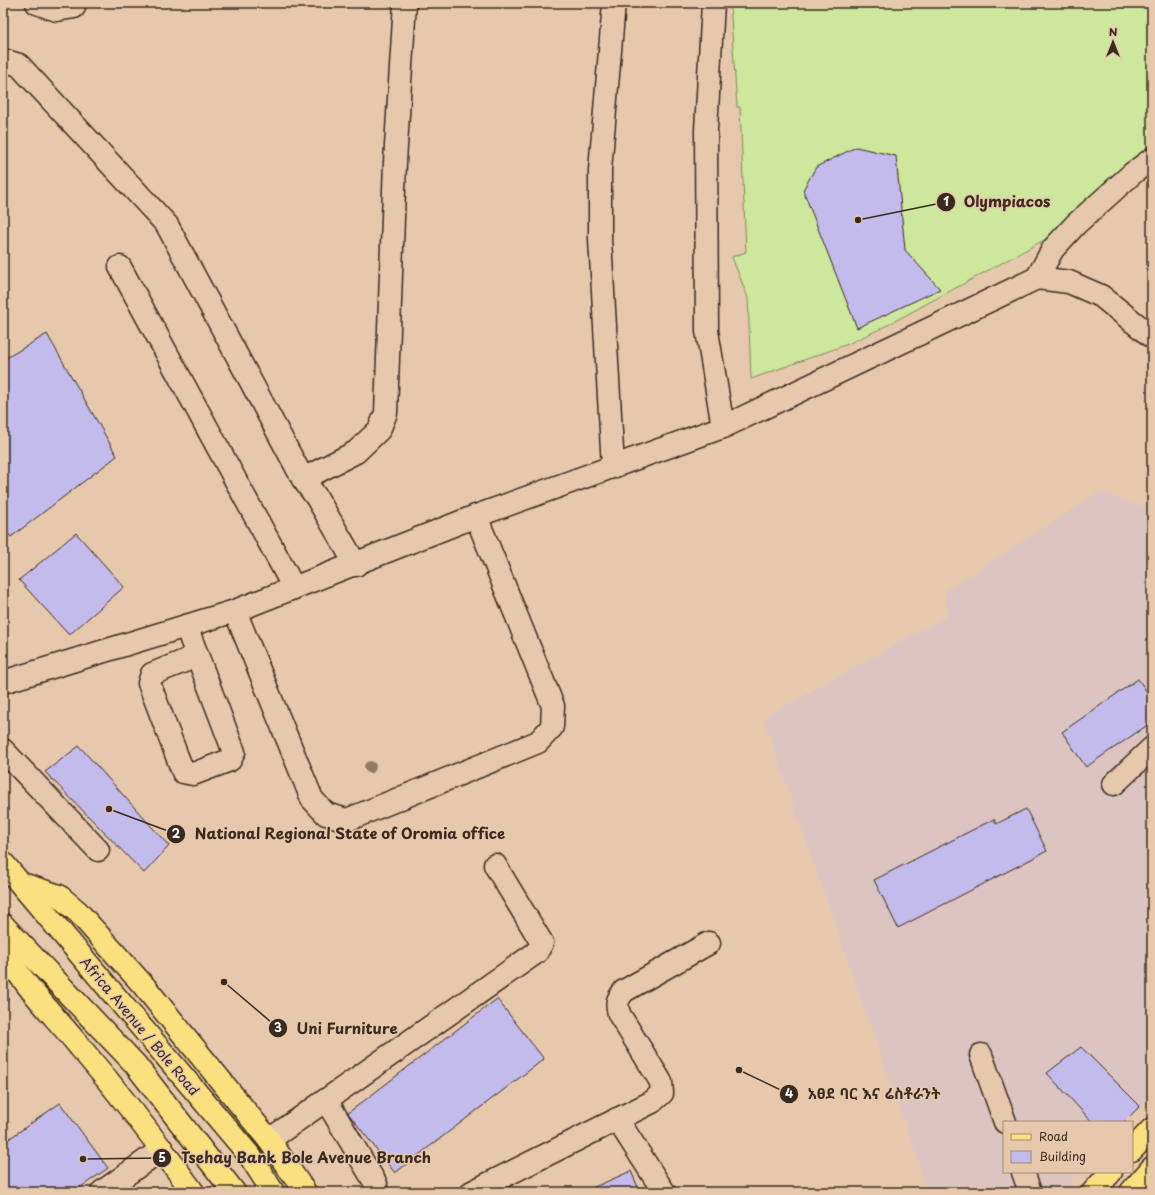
<svg xmlns="http://www.w3.org/2000/svg" width="1155" height="1195" font-family="'Playpen Sans','Noto Sans Ethiopic',sans-serif">
<rect width="100%" height="100%" fill="#e6c9ad"/>
<filter id="ink" filterUnits="userSpaceOnUse"><feTurbulence type="fractalNoise" baseFrequency=".025" numOctaves="2"/><feDisplacementMap in="SourceGraphic" scale="8" xChannelSelector="R" yChannelSelector="G"/><feConvolveMatrix kernelMatrix="1 2 1 2 8 2 1 2 1" color-interpolation-filters="sRGB"/></filter>
<g filter="url(#ink)">
<polygon fill="#dcc5c0" points="1099,492 1149,508 1152,512 1152,1096 1124,1122 1004,1122 1004,1172 1079,1172 1062,1192 926,1192 917,1158 857,989 763,718 947,616 945,591"/>
<polygon fill="#cde79d" stroke="#84885e" points="730,3 1152,3 1152,143 1044,240 882,328 848,344 751,379 748,298 732,257 746,252 740,107 737,107"/>
<g fill="#c4bbed" stroke="#3b2a1e">
<polygon points="856,147 896,156 905,250 940,289 857,328 803,190 816,167"/>
<polygon points="47,334 117,456 11,537 3,527 3,360"/>
<polygon points="76,533 124,587 69,635 19,580"/>
<polygon points="1138,679 1152,699 1152,722 1086,767 1062,732"/>
<polygon points="79,746 169,846 144,873 45,772"/>
<polygon points="1026,809 1047,851 898,928 874,880 994,819 996,824"/>
<polygon points="497,999 544,1059 395,1173 348,1113"/>
<polygon points="1081,1047 1140,1106 1124,1122 1092,1122 1047,1073"/>
<polygon points="60,1103 108,1168 74,1192 3,1192 3,1143"/>
<polygon points="631,1171 640,1192 583,1192"/>
</g>
<g fill="none" stroke-linecap="round" stroke-linejoin="round">
<g stroke="#3b2a1e" stroke-width="25">
<g id="minor">
<polyline points="37,3 57,10 74,7"/>
<polyline points="713,3 706,130 707,331 723,427"/>
<polyline points="3,60 19,65 167,225 303,479"/>
<polyline points="120,267 294,588"/>
<polyline points="1037,278 1053,249 1076,224 1133,173 1152,159"/>
<polyline points="613,467 600,239 600,170 614,3"/>
<polyline points="356,565 317,498 303,479 356,452 379,430 386,413 395,162 405,3"/>
<polyline points="235,611 312,799 326,814 347,820 538,742 552,727 553,706 476,516"/>
<polyline points="186,626 234,752 230,760 193,774 183,772 149,683 152,674 197,656"/>
<polyline points="3,682 235,611 476,516 723,427 1037,278 1069,282 1101,296 1152,337"/>
<polyline points="3,750 98,850"/>
<polyline points="1114,784 1152,748"/>
<polyline points="981,1055 1005,1122"/>
<polyline points="326,1100 376,1184"/>
<polyline points="617,1119 664,1192"/>
<polyline points="269,1140 537,952 542,943 495,865"/>
<polyline points="1023,1172 1030,1192"/>
<polyline points="102,1192 162,1149"/>
<path d="M472,1192L652,1102L662,1093L661,1082L619,1014C616,1003 617,1000 624,991L709,943"/>
</g>
</g>
<g stroke="#3b2a1e" stroke-width="25">
<g id="major">
<polyline points="3,863 250,1156 273,1192"/>
<polyline points="22,884 59,896 78,912 144,986 269,1140 305,1192"/>
<polyline points="3,925 135,1064 234,1192"/>
<path d="M3,949C23,985 54,1015 80,1047C120,1094 157,1142 193,1192"/>
<polyline points="1132,1150 1152,1129"/>
<polyline points="1093,1192 1111,1172"/>
<polyline points="1131,1192 1152,1168"/>
</g>
</g>
<use href="#minor" stroke="#e6c9ad" stroke-width="22"/>
<use href="#major" stroke="#fbe080" stroke-width="22"/>
</g>
<circle fill="#907c66" cx="370" cy="767" r="6"/>
</g>
<g text-anchor="middle" dominant-baseline="central" stroke-width="3" stroke-linejoin="round" paint-order="stroke">
<g font-size="14" fill="#3b2a1e" stroke="#e6c9ad">
<text transform="translate(140 1026) rotate(50)">Africa Avenue / Bole Road</text>
</g>
</g>
<path fill="none" stroke="#3b2a1e" stroke-width="1.5" d="M858 220L946 202M109 809L176 834M224 982L278 1028M739 1070L789 1094M83 1159L162 1158"/>
<g fill="#3b2a1e" stroke="#e6c9ad" stroke-width="1.5">
<circle cx="858" cy="220" r="4"/>
<circle cx="109" cy="809" r="4"/>
<circle cx="224" cy="982" r="4"/>
<circle cx="739" cy="1070" r="4"/>
<circle cx="83" cy="1159" r="4"/>
<circle cx="946" cy="202" r="10"/>
<circle cx="176" cy="834" r="10"/>
<circle cx="278" cy="1028" r="10"/>
<circle cx="789" cy="1094" r="10"/>
<circle cx="162" cy="1158" r="10"/>
</g>
<g font-size="12" text-anchor="middle" font-weight="bold" fill="#fff">
<text x="946" y="206">1</text>
<text x="176" y="838">2</text>
<text x="278" y="1032">3</text>
<text x="789" y="1098">4</text>
<text x="162" y="1162">5</text>
</g>
<g font-size="15" text-anchor="middle" font-weight="bold" fill="#3b2a1e" stroke="#e6c9ad" stroke-width="3" stroke-linejoin="round" paint-order="stroke">
<text x="1007" y="207">Olympiacos</text>
<text x="350" y="839">National Regional State of Oromia office</text>
<text x="347" y="1034">Uni Furniture</text>
<text x="874" y="1099">አፀደ ባር እና ሬስቶራንት</text>
<text x="306" y="1163">Tsehay Bank Bole Avenue Branch</text>
</g>
<rect width="1155" height="1195" fill="none" stroke="#e6c9ad" stroke-width="16"/>
<rect x="8" y="8" width="1139" height="1179" fill="none" stroke="#3b2a1e" stroke-width="1.5" filter="url(#ink)"/>
<rect x="1003" y="1121" width="130" height="52" fill="#e6c9ad" stroke="#a28974"/>
<rect x="1011" y="1134" width="20" height="6" fill="#fbe080" stroke="#a28974"/>
<text x="1039" y="1141" font-size="12" fill="#3b2a1e">Road</text>
<rect x="1011" y="1151" width="20" height="12" fill="#c4bbed" stroke="#a28974"/>
<text x="1039" y="1161" font-size="12" fill="#3b2a1e">Building</text>
<g transform="translate(1113 42)" stroke="#e6c9ad" stroke-width="3" paint-order="stroke">
<path d="M0-3L7 15L0 10L-7 15Z" fill="#3b2a1e"/>
<text y="-6" font-size="11" font-weight="bold" text-anchor="middle" fill="#3b2a1e">N</text>
</g>
</svg>
